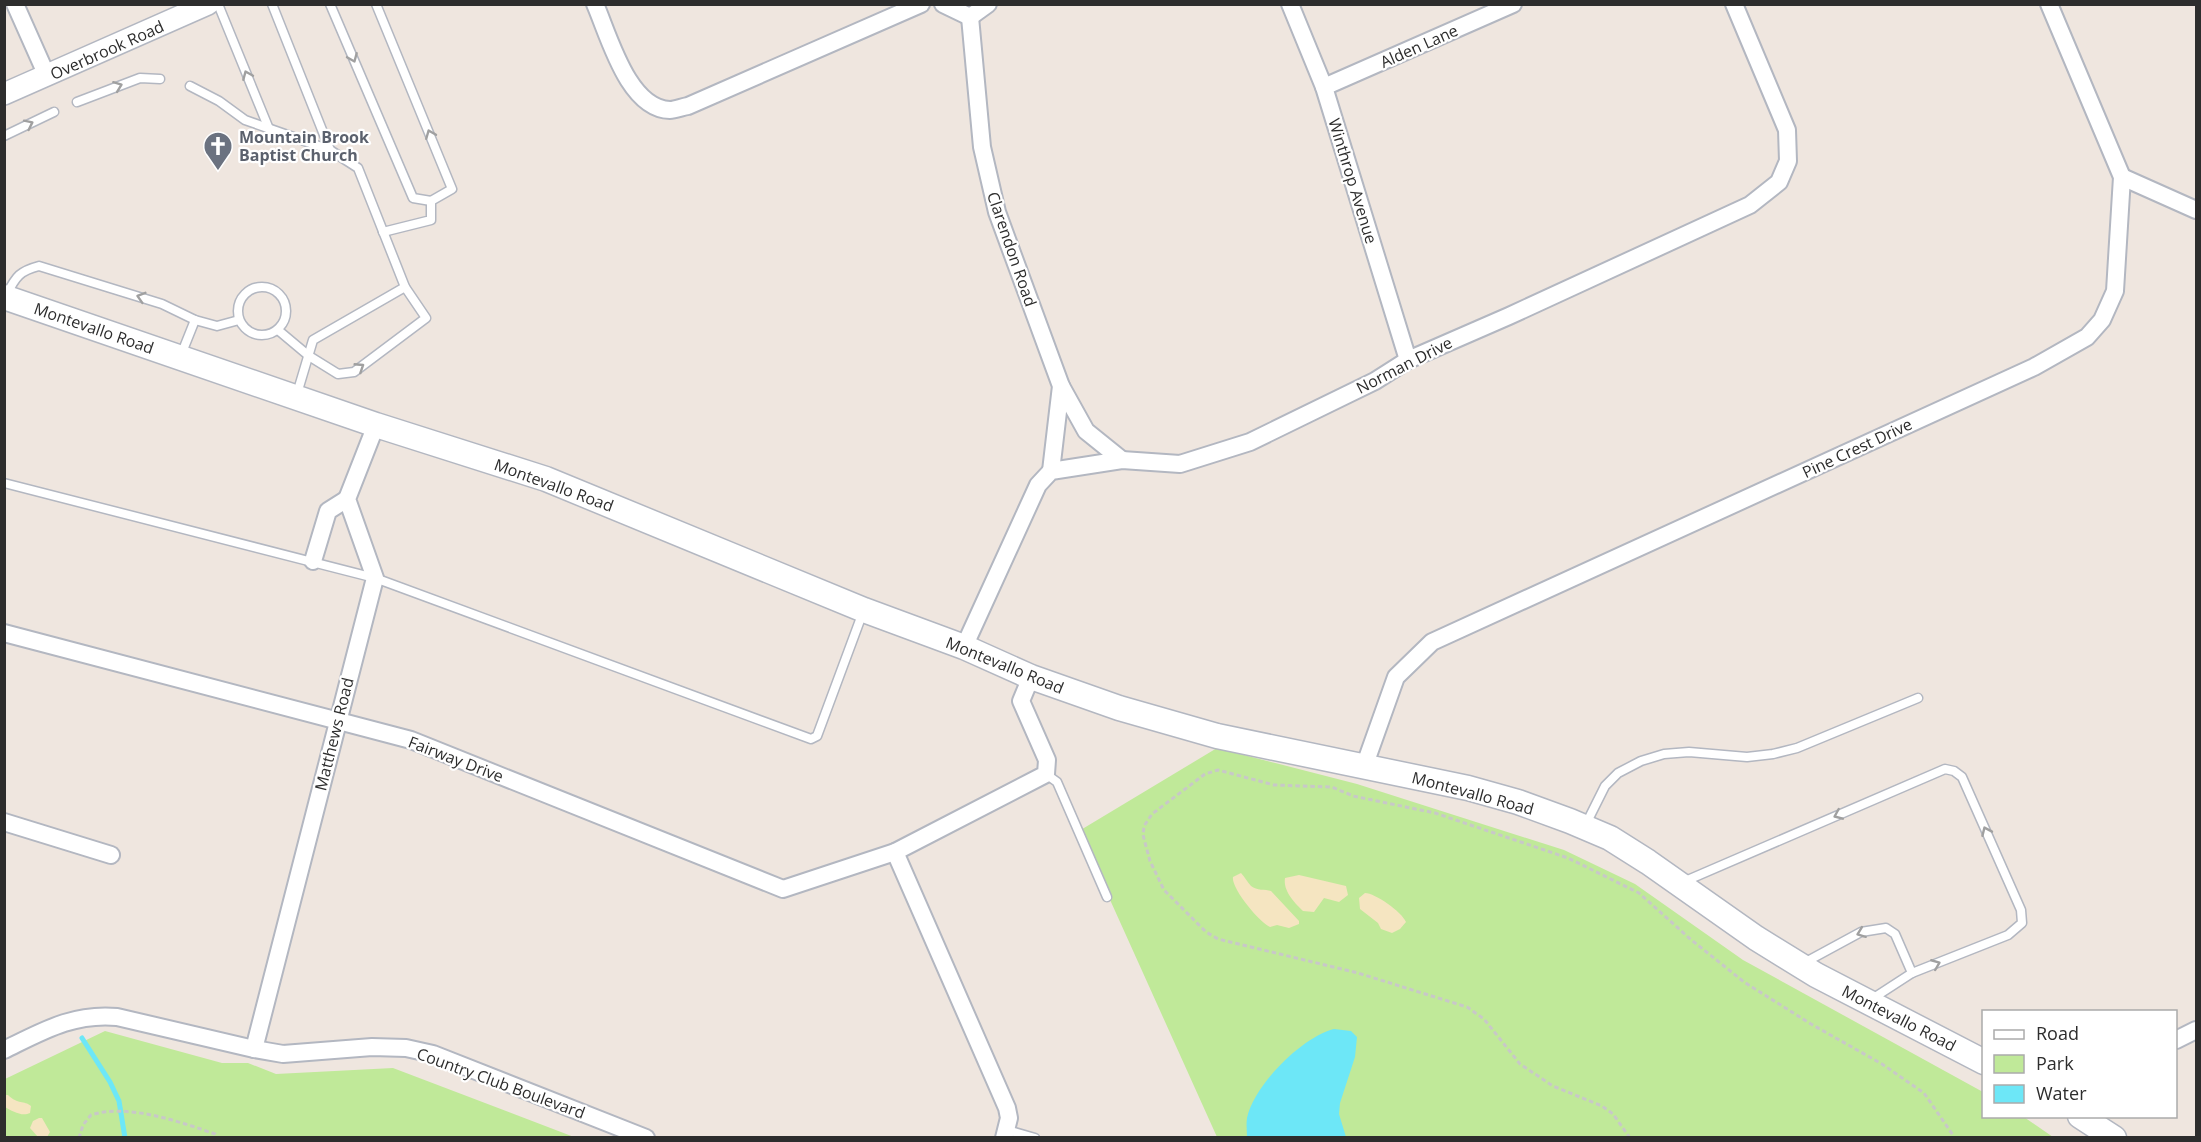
<svg xmlns="http://www.w3.org/2000/svg" width="2201" height="1142" font-family="'Open Sans',sans-serif">
<rect width="100%" height="100%" fill="#efe6df"/>
<g fill="#c0e999">
<polygon points="1217,748 1357,784 1564,850 1635,884 1743,960 1983,1092 1984,1116 2024,1117 2053,1137 1217,1137 1079,831"/>
<polygon points="105,1031 222,1063 248,1063 276,1074 393,1068 574,1137 5,1138 5,1079"/>
</g>
<g fill="#f5e5c1">
<path d="M1241,873C1245,877 1247,882 1251,886C1257,891 1265,889 1271,891L1299,921V924L1289,928L1277,925L1270,927C1259,922 1231,888 1233,877Z"/>
<path d="M1299,875L1346,886L1348,895L1339,902L1324,898L1314,912L1303,911C1294,902 1283,891 1285,878Z"/>
<path d="M1365,893C1375,893 1402,912 1406,922L1400,929L1392,933L1381,929L1378,923L1360,909L1359,898Z"/>
<path d="M4,1095H8C18,1105 24,1100 31,1106L30,1113C22,1117 12,1111 5,1107Z"/>
<polygon points="39,1118 42,1118 50,1132 47,1137 38,1137 30,1128 33,1121"/>
</g>
<path fill="#6de7f7" d="M1334,1029L1351,1031L1357,1037L1355,1057L1340,1103L1339,1114L1346,1137H1247C1247,1131 1246,1125 1247,1118C1254,1085 1302,1037 1334,1029Z"/>
<g fill="none" stroke-linecap="round" stroke-linejoin="round">
<polyline stroke="#6de7f7" stroke-width="5" points="82,1038 110,1082 119,1101 125,1138"/>
<g stroke="#b3b7c1" stroke-width="11">
<g id="service">
<polyline points="218,4 269,129"/>
<polyline points="272,4 330,150"/>
<polyline points="330,4 413,198 431,201"/>
<polyline points="376,4 452,189 431,201 431,220 383,232"/>
<polyline points="190,86 219,101 245,120 330,150 358,168 405,287 426,318 354,372 338,374 309,356 278,330"/>
<polyline points="77,102 140,78 160,79"/>
<polyline points="4,136 54,112"/>
<circle cx="262" cy="311" r="24"/>
<path d="M7,294C16,276 20,271 39,266L162,304L195,320L217,326L239,320"/>
<polyline points="181,355 195,320"/>
<polyline points="296,397 313,340 405,287"/>
<polyline points="4,483 375,578 811,739 817,736 863,612"/>
<polyline points="1046,774 1057,782 1107,897"/>
<polyline points="1586,824 1605,786 1618,773 1641,761 1664,754 1689,752 1747,757 1773,754 1797,748 1918,698"/>
<polyline points="1683,882 1945,769 1954,771 1962,777 2021,910 2022,923 2008,935 1912,973 1872,999"/>
<polyline points="1802,964 1861,932 1886,928 1895,934 1912,973"/>
<polyline points="1007,1130 1035,1138"/>
</g>
</g>
<g stroke="#b3b7c1" stroke-width="20">
<g id="minor">
<polyline points="15,4 47,76"/>
<path d="M595,4C609,36 628,109 670,110C675,110 682,107 688,106L921,4"/>
<polyline points="943,4 970,17"/>
<polyline points="1290,4 1324,87 1408,360"/>
<polyline points="970,17 982,147 997,212 1061,386 1051,471"/>
<polyline points="970,17 988,4"/>
<polyline points="1324,87 1513,4"/>
<polyline points="2122,177 2196,210"/>
<polyline points="1061,386 1086,431 1122,460"/>
<polyline points="313,561 328,511 347,499"/>
<polyline points="4,633 411,740 783,889 895,852 1046,774 1047,760 1021,701 1031,677"/>
<polyline points="964,647 1038,485 1051,471 1122,460 1180,464 1250,442 1375,381 1408,360 1509,316 1750,205 1779,182 1788,161 1787,130 1734,4"/>
<polyline points="1364,767 1396,677 1432,642 2034,367 2087,337 2102,320 2115,291 2122,177 2049,4"/>
<polyline points="4,822 111,855"/>
<polyline points="895,852 1007,1108 1009,1118 1004,1138"/>
<polyline points="2176,1040 2196,1030"/>
<polyline points="254,1049 375,578 347,499 376,425"/>
<path d="M4,1050C43,1031 73,1013 117,1017L254,1049L283,1054L372,1047L406,1048L433,1054L646,1138"/>
</g>
</g>
<g stroke="#b3b7c1" stroke-width="24">
<polyline id="tertiary" points="4,94 208,4"/>
</g>
<g stroke="#b3b7c1" stroke-width="27">
<g id="secondary">
<polyline points="4,297 376,425 546,479 864,610 964,647 1031,677 1119,708 1217,736 1468,788 1518,802 1570,821 1610,838 1648,862 1756,938 1816,975 1984,1062"/>
<polyline points="2080,1116 2114,1138"/>
</g>
</g>
<g stroke="#c8c8c8" stroke-width="3" stroke-dasharray="4.5 3" stroke-linecap="butt">
<path d="M79,1138L83,1125L91,1115C127,1103 181,1122 215,1134L219,1138"/>
<polyline points="1630,1138 1613,1114 1602,1106 1553,1086 1520,1064 1484,1019 1467,1007 1358,973 1218,939 1206,932 1164,890 1150,861 1143,835 1144,826 1152,814 1205,774 1218,770 1274,785 1332,787 1353,796 1435,813 1568,858 1639,893 1689,938 1744,982 1811,1024 1882,1064 1924,1093 1955,1138"/>
</g>
<use href="#service" stroke="#fff" stroke-width="8"/>
<use href="#minor" stroke="#fff" stroke-width="16"/>
<use href="#tertiary" stroke="#fff" stroke-width="21"/>
<use href="#secondary" stroke="#fff" stroke-width="24"/>
</g>
<defs><path id="oneway-chevron" d="M-2-3.5L2.5 0L-2 3.5" fill="none" stroke-width="1.6" stroke-linecap="round" stroke-linejoin="round" transform="scale(1.5)"/></defs>
<g stroke="#a0a0a0">
<use href="#oneway-chevron" transform="translate(353 58) rotate(67)"/>
<use href="#oneway-chevron" transform="translate(247 75) rotate(-113)"/>
<use href="#oneway-chevron" transform="translate(118 86) rotate(-21)"/>
<use href="#oneway-chevron" transform="translate(29 124) rotate(-26)"/>
<use href="#oneway-chevron" transform="translate(430 134) rotate(-112)"/>
<use href="#oneway-chevron" transform="translate(141 297) rotate(-163)"/>
<use href="#oneway-chevron" transform="translate(360 367) rotate(-33)"/>
<use href="#oneway-chevron" transform="translate(1838 815) rotate(157)"/>
<use href="#oneway-chevron" transform="translate(1986 831) rotate(-114)"/>
<use href="#oneway-chevron" transform="translate(1861 933) rotate(159)"/>
<use href="#oneway-chevron" transform="translate(1936 964) rotate(-22)"/>
</g>
<defs>
<g id="church-pin" transform="scale(1.5)"><path d="M0 17L-7.5 6A9.5 9.5 0 1 1 7.5 6Z" fill="#6b7280" stroke="#fff"/><path d="M-1.2-6h2.4v3.5h3.3v2.4h-3.3V6h-2.4V-.1h-3.3v-2.4h3.3Z" fill="#fff"/></g>
</defs>
<g fill-rule="evenodd">
<use href="#church-pin" x="218" y="146"/>
</g>
<g text-anchor="middle" dominant-baseline="central" stroke-width="4.5" stroke-linejoin="round" paint-order="stroke">
<g font-size="16" fill="#2d2d2d" stroke="#fff">
<text transform="translate(1419 46) rotate(-24)">Alden Lane</text>
<text transform="translate(107 50) rotate(-24)">Overbrook Road</text>
<text transform="translate(1353 181) rotate(73)">Winthrop Avenue</text>
<text transform="translate(1012 249) rotate(71)">Clarendon Road</text>
<text transform="translate(94 328) rotate(19)">Montevallo Road</text>
<text transform="translate(1404 365) rotate(-27)">Norman Drive</text>
<text transform="translate(1857 448) rotate(-25)">Pine Crest Drive</text>
<text transform="translate(554 485) rotate(20)">Montevallo Road</text>
<text transform="translate(1005 665) rotate(22)">Montevallo Road</text>
<text transform="translate(334 734) rotate(-76)">Matthews Road</text>
<text transform="translate(456 759) rotate(21)">Fairway Drive</text>
<text transform="translate(1473 793) rotate(15)">Montevallo Road</text>
<text transform="translate(1899 1018) rotate(27)">Montevallo Road</text>
<text transform="translate(501 1083) rotate(20)">Country Club Boulevard</text>
</g>
<g font-size="16" font-weight="bold" fill="#5b616d" stroke="#fff" text-anchor="start">
<text x="239" y="137">Mountain Brook<tspan x="239" dy="18">Baptist Church</tspan></text>
</g>
</g>
<rect width="2201" height="1142" fill="none" stroke="#2d2d2d" stroke-width="12"/>
<rect x="1982" y="1010" width="195" height="108" fill="#ffffff" stroke="#ababab" stroke-width="1.5"/>
<rect x="1994" y="1030" width="30" height="9" fill="#ffffff" stroke="#ababab" stroke-width="1.5"/>
<text x="2036" y="1040" font-size="18" fill="#2d2d2d">Road</text>
<rect x="1994" y="1055" width="30" height="18" fill="#c0e999" stroke="#ababab" stroke-width="1.5"/>
<text x="2036" y="1070" font-size="18" fill="#2d2d2d">Park</text>
<rect x="1994" y="1085" width="30" height="18" fill="#6de7f7" stroke="#ababab" stroke-width="1.5"/>
<text x="2036" y="1100" font-size="18" fill="#2d2d2d">Water</text>
</svg>
